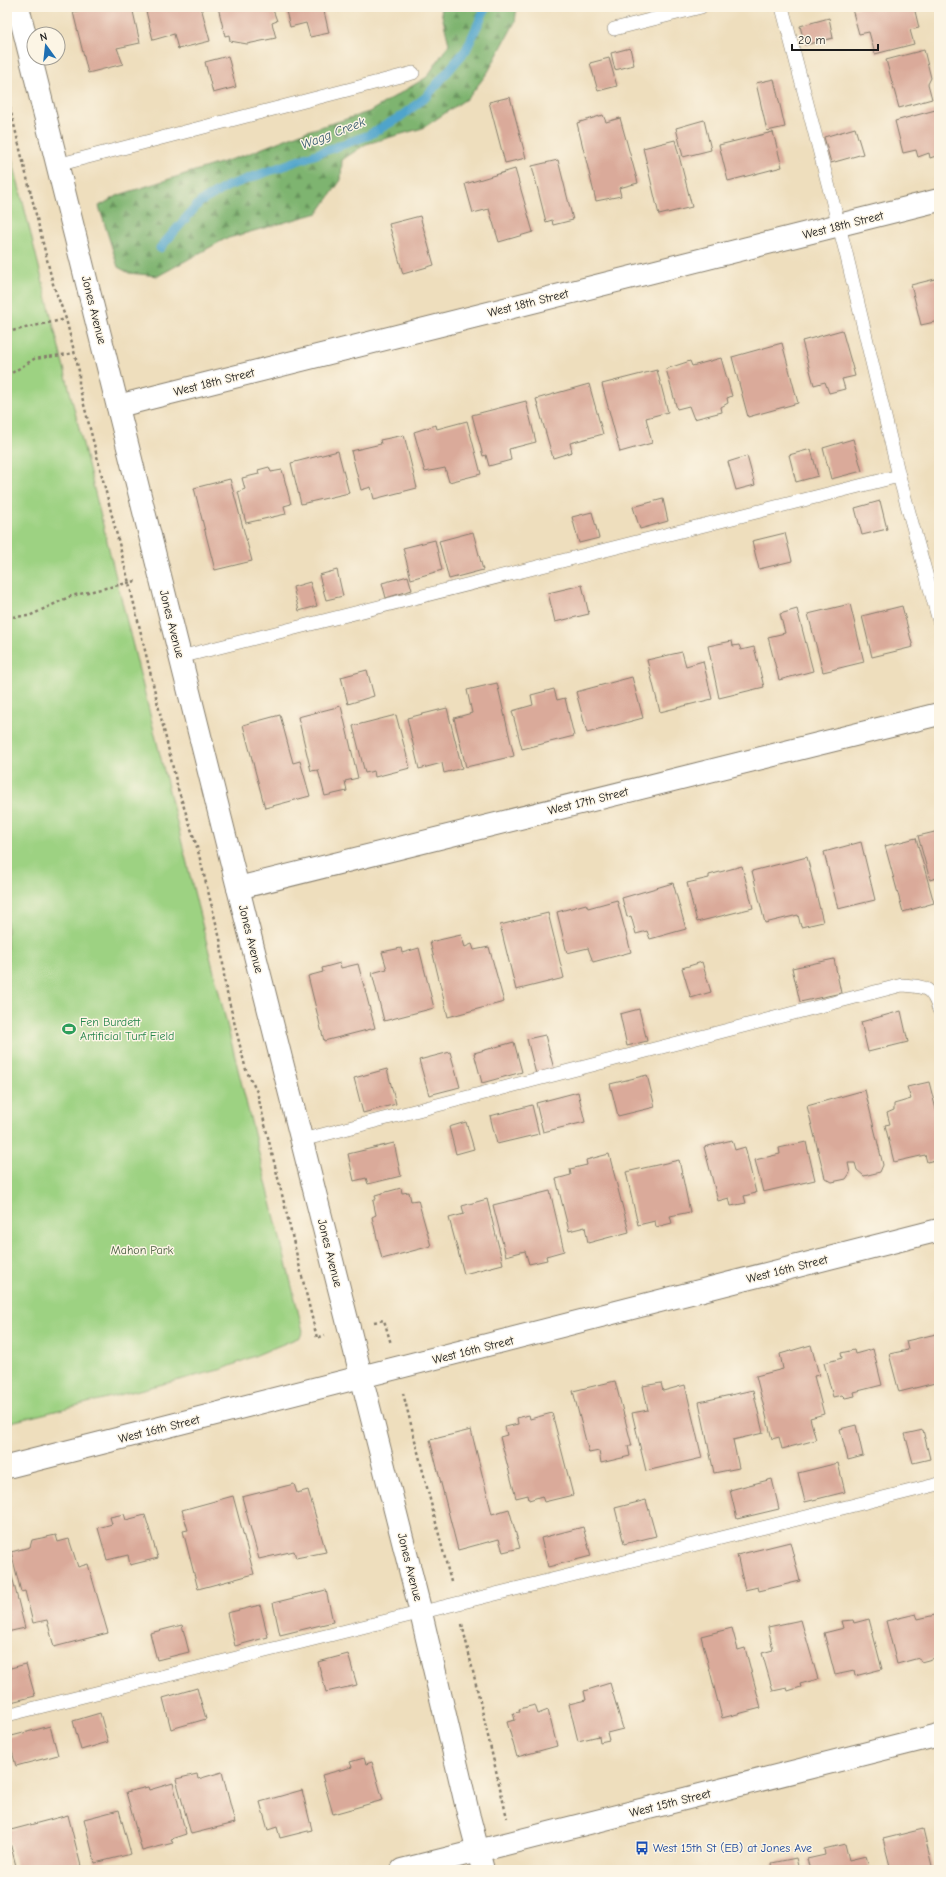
<svg xmlns="http://www.w3.org/2000/svg" width="946" height="1877" font-family="'Comic Neue',sans-serif">
<defs>
<pattern id="forest-firs" width="22" height="20" patternUnits="userSpaceOnUse"><rect width="22" height="20" fill="#7eb470"/><path d="M5 1l3.5 6h-7zM16 11l3.5 6h-7z" fill="#66925b"/></pattern>
</defs>
<rect width="100%" height="100%" fill="#fcf5e5"/>
<filter id="ink" filterUnits="userSpaceOnUse"><feTurbulence type="fractalNoise" baseFrequency=".025" numOctaves="2"/><feDisplacementMap in="SourceGraphic" scale="8" xChannelSelector="R" yChannelSelector="G"/><feConvolveMatrix kernelMatrix="1 2 1 2 8 2 1 2 1" color-interpolation-filters="sRGB"/></filter>
<filter id="wash" filterUnits="userSpaceOnUse"><feTurbulence type="fractalNoise" baseFrequency=".012" numOctaves="4" result="noise"/><feDisplacementMap in="SourceGraphic" scale="16" xChannelSelector="R" yChannelSelector="G"/><feGaussianBlur stdDeviation="0.9" result="paint"/><feColorMatrix in="noise" values="0 0 0 0 0 0 0 0 0 0 0 0 0 0 0 0 0 1.4 0 .05"/><feComposite in="paint" operator="in"/></filter>
<g filter="url(#wash)">
<rect width="100%" height="100%" fill="#eedebd"/>
<polygon fill="url(#forest-firs)" stroke="#4d6846" points="440,7 517,7 515,22 488,72 469,97 423,128 366,144 342,160 341,180 318,213 225,239 158,276 129,273 118,267 99,206 119,195 245,155 301,133 369,112 427,77 449,44"/>
<polygon fill="#9dd282" stroke="#5c774f" points="7,138 303,1331 300,1337 223,1369 7,1423"/>
<g fill="none" stroke-linecap="round" stroke-linejoin="round">
<polyline stroke="#50a4cb" stroke-width="9" points="160,248 200,202 228,186 369,135 400,117 426,97 466,50 486,7"/>
</g>
<g id="blocks">
<g fill="#daaa9a">
<polygon points="95,7 132,7 140,43 117,48 123,64 88,73 73,12"/>
<polygon points="145,7 201,7 210,41 178,49 174,34 153,40"/>
<polygon points="218,7 272,7 277,21 272,23 276,38 247,44 230,41 229,35 225,36"/>
<polygon points="285,7 323,7 329,33 310,37 306,23 290,27"/>
<polygon points="861,7 914,7 919,28 910,30 914,44 875,54 869,32 859,34 852,9"/>
<polygon points="829,18 833,38 805,45 800,26"/>
<polygon points="630,48 634,65 615,70 611,53"/>
<polygon points="924,50 931,78 928,84 932,99 899,108 886,60"/>
<polygon points="228,56 236,87 213,93 205,62"/>
<polygon points="609,58 617,86 598,91 590,63"/>
<polygon points="774,79 785,127 767,131 756,83"/>
<polygon points="510,97 526,158 505,163 489,102"/>
<polygon points="939,109 939,155 930,158 929,153 918,157 916,150 903,153 895,121"/>
<polygon points="603,115 606,122 620,118 638,183 619,188 621,196 596,201 577,123"/>
<polygon points="704,120 711,150 683,157 676,128"/>
<polygon points="855,128 863,154 831,163 824,137"/>
<polygon points="773,132 782,167 728,181 719,145"/>
<polygon points="675,140 692,207 659,215 643,148"/>
<polygon points="558,160 573,220 553,225 552,220 546,222 532,166"/>
<polygon points="515,169 533,232 499,242 489,209 473,213 465,184"/>
<polygon points="420,216 434,265 403,274 389,224"/>
<polygon points="939,278 939,321 921,325 911,285"/>
<polygon points="842,330 855,376 842,379 845,389 829,393 825,382 814,385 802,341"/>
<polygon points="782,343 798,403 748,417 732,357"/>
<polygon points="721,358 732,396 727,398 728,403 721,407 722,412 694,419 689,406 677,409 666,369 690,361 692,366"/>
<polygon points="657,370 668,412 646,418 652,443 620,452 602,384"/>
<polygon points="589,384 603,434 570,443 572,452 553,458 536,399"/>
<polygon points="526,401 536,442 509,449 511,460 489,466 486,455 483,456 472,415"/>
<polygon points="467,421 481,474 449,482 445,468 425,472 414,432 436,425 437,429"/>
<polygon points="404,435 417,488 374,499 371,487 361,490 351,451 381,444 380,440"/>
<polygon points="853,439 862,471 831,479 823,448"/>
<polygon points="811,449 818,476 796,482 789,455"/>
<polygon points="338,451 349,493 301,504 291,463"/>
<polygon points="747,456 755,485 736,490 728,462"/>
<polygon points="269,467 271,472 282,470 291,504 284,506 286,514 246,523 238,492 245,489 242,478 259,474 258,470"/>
<polygon points="230,479 252,561 215,570 194,488"/>
<polygon points="663,499 668,521 640,529 633,507"/>
<polygon points="880,501 887,529 862,535 855,508"/>
<polygon points="592,512 599,538 579,543 572,517"/>
<polygon points="473,532 483,570 449,579 439,541"/>
<polygon points="785,533 792,561 759,569 752,541"/>
<polygon points="435,540 442,570 411,579 403,548"/>
<polygon points="337,570 343,596 326,600 319,575"/>
<polygon points="408,576 412,590 386,598 382,583"/>
<polygon points="310,582 317,606 299,611 293,587"/>
<polygon points="582,585 589,614 555,622 548,593"/>
<polygon points="850,604 864,662 823,672 808,614"/>
<polygon points="902,606 913,647 872,657 862,616"/>
<polygon points="797,609 813,671 779,680 768,637 785,633 780,614"/>
<polygon points="732,641 733,646 739,645 741,650 754,647 764,687 719,698 708,646"/>
<polygon points="682,652 686,666 703,661 712,699 660,712 647,660"/>
<polygon points="367,670 374,696 348,704 341,677"/>
<polygon points="632,677 643,718 587,733 576,692"/>
<polygon points="497,683 514,756 466,767 454,718 472,713 467,690"/>
<polygon points="554,689 557,700 565,698 574,736 522,749 512,711 533,705 531,695"/>
<polygon points="341,706 358,778 345,781 347,791 325,796 318,770 311,771 298,717"/>
<polygon points="447,708 462,768 444,773 442,763 419,769 407,718"/>
<polygon points="280,715 293,763 300,761 310,796 265,808 243,725"/>
<polygon points="396,715 410,768 375,777 374,771 365,773 353,726"/>
<polygon points="939,831 939,877 930,880 918,836"/>
<polygon points="916,838 934,903 903,912 885,846"/>
<polygon points="861,842 875,900 838,909 824,852"/>
<polygon points="807,857 823,922 801,927 798,915 765,923 752,871"/>
<polygon points="742,866 753,908 697,922 687,883 709,878 709,875"/>
<polygon points="673,883 686,929 650,939 647,931 636,934 631,916 627,917 622,898"/>
<polygon points="617,900 631,952 593,962 588,948 567,953 557,912 586,904 588,908"/>
<polygon points="548,913 564,978 516,990 500,925"/>
<polygon points="461,935 465,947 472,944 474,950 489,947 504,1002 448,1017 430,942"/>
<polygon points="401,948 402,953 419,948 434,1008 384,1021 372,973 387,969 382,952"/>
<polygon points="834,959 841,993 800,1002 792,968"/>
<polygon points="702,962 711,992 691,998 682,968"/>
<polygon points="340,963 341,968 358,964 375,1028 324,1041 308,976 323,972 322,968"/>
<polygon points="639,1009 647,1041 627,1046 620,1014"/>
<polygon points="901,1011 908,1042 868,1052 861,1022"/>
<polygon points="545,1035 554,1069 536,1074 527,1039"/>
<polygon points="514,1042 522,1072 482,1083 474,1053"/>
<polygon points="450,1052 460,1087 429,1095 419,1060"/>
<polygon points="387,1069 396,1104 363,1113 354,1078"/>
<polygon points="647,1075 655,1107 618,1116 610,1084"/>
<polygon points="929,1082 939,1121 939,1159 927,1162 925,1155 894,1162 885,1125 890,1124 887,1113 894,1110 894,1104 911,1099 907,1087"/>
<polygon points="865,1090 883,1165 880,1172 864,1176 857,1170 855,1163 848,1163 850,1173 846,1179 832,1182 825,1178 807,1106"/>
<polygon points="578,1092 585,1122 543,1132 536,1103"/>
<polygon points="532,1105 539,1134 497,1144 490,1116"/>
<polygon points="466,1122 474,1149 456,1154 449,1127"/>
<polygon points="732,1140 735,1150 745,1147 756,1193 744,1196 746,1203 731,1206 729,1198 718,1201 704,1147"/>
<polygon points="806,1142 815,1180 763,1192 755,1160 780,1154 779,1148"/>
<polygon points="394,1143 401,1176 368,1184 366,1178 354,1181 348,1154"/>
<polygon points="609,1154 629,1232 588,1243 585,1227 569,1231 556,1179 571,1175 570,1169 587,1165 586,1160"/>
<polygon points="679,1160 690,1212 670,1216 672,1223 656,1227 655,1221 638,1225 626,1172"/>
<polygon points="401,1188 402,1193 409,1192 411,1201 418,1200 431,1246 382,1259 372,1217 376,1215 373,1201 376,1199 375,1195"/>
<polygon points="550,1191 564,1251 546,1256 547,1260 529,1264 525,1251 506,1256 493,1205"/>
<polygon points="487,1199 503,1264 464,1274 449,1218 464,1214 462,1206"/>
<polygon points="936,1334 939,1348 939,1382 899,1392 889,1354 908,1350 906,1341"/>
<polygon points="811,1345 819,1375 814,1376 824,1414 810,1418 816,1440 782,1449 779,1437 772,1439 756,1376 783,1369 780,1354"/>
<polygon points="873,1349 882,1385 854,1392 855,1396 845,1398 842,1395 833,1397 824,1363 842,1358 841,1353 854,1350 855,1354"/>
<polygon points="615,1381 632,1446 628,1446 630,1456 601,1463 599,1451 589,1453 573,1391"/>
<polygon points="661,1383 663,1391 685,1385 702,1458 646,1471 632,1413 648,1410 643,1386"/>
<polygon points="753,1390 763,1433 733,1440 739,1468 714,1473 699,1402"/>
<polygon points="552,1413 573,1495 544,1502 542,1496 529,1500 528,1495 516,1498 500,1437 507,1435 505,1427 518,1424 517,1418 529,1415 530,1419"/>
<polygon points="856,1425 863,1456 848,1460 840,1429"/>
<polygon points="471,1430 492,1514 509,1509 520,1548 503,1552 499,1539 458,1550 430,1440"/>
<polygon points="923,1430 930,1459 913,1463 905,1434"/>
<polygon points="838,1463 845,1492 805,1502 798,1473"/>
<polygon points="772,1479 779,1509 737,1519 730,1490"/>
<polygon points="294,1484 297,1493 308,1490 326,1552 296,1558 294,1551 259,1559 242,1497"/>
<polygon points="233,1496 254,1574 198,1589 183,1531 188,1530 182,1510"/>
<polygon points="646,1500 656,1536 624,1544 615,1508"/>
<polygon points="124,1514 126,1520 145,1515 158,1558 130,1565 128,1555 107,1560 98,1528 112,1524 110,1517"/>
<polygon points="583,1527 591,1556 548,1567 541,1538"/>
<polygon points="56,1535 58,1542 69,1539 78,1567 88,1564 108,1633 54,1647 47,1620 33,1623 25,1591 21,1592 11,1552 30,1547 32,1540"/>
<polygon points="790,1542 800,1581 759,1591 758,1587 745,1590 737,1555"/>
<polygon points="7,1556 25,1628 7,1632"/>
<polygon points="326,1590 333,1622 280,1635 273,1603"/>
<polygon points="260,1605 268,1637 235,1646 227,1613"/>
<polygon points="916,1614 918,1619 935,1615 939,1632 939,1657 921,1662 919,1658 897,1664 886,1621"/>
<polygon points="869,1619 882,1669 855,1676 854,1671 835,1675 824,1633 844,1628 842,1621 853,1620 854,1623"/>
<polygon points="801,1620 818,1679 800,1684 801,1687 788,1691 787,1688 773,1691 762,1653 773,1650 768,1627"/>
<polygon points="182,1625 189,1652 157,1660 150,1633"/>
<polygon points="732,1628 738,1650 745,1648 761,1708 722,1718 701,1636"/>
<polygon points="348,1654 357,1685 326,1692 318,1662"/>
<polygon points="26,1664 35,1696 7,1703 7,1669"/>
<polygon points="610,1683 623,1729 607,1733 609,1740 600,1742 599,1736 578,1741 569,1704 586,1700 584,1691"/>
<polygon points="197,1688 206,1719 171,1729 163,1698"/>
<polygon points="535,1705 538,1714 548,1710 557,1746 517,1757 507,1722 515,1720 513,1713 520,1712 519,1709"/>
<polygon points="100,1713 108,1742 81,1750 73,1721"/>
<polygon points="50,1726 58,1755 16,1766 8,1737"/>
<polygon points="364,1758 366,1764 372,1762 383,1800 333,1814 322,1775 352,1767 350,1762"/>
<polygon points="222,1772 235,1823 191,1834 176,1779 197,1774 198,1779"/>
<polygon points="173,1783 186,1834 171,1839 173,1843 142,1851 126,1792 148,1787 149,1790"/>
<polygon points="302,1790 312,1830 280,1838 277,1827 268,1830 260,1802"/>
<polygon points="119,1810 131,1854 95,1863 84,1819"/>
<polygon points="68,1815 82,1870 17,1870 7,1831"/>
<polygon points="923,1829 933,1870 891,1870 883,1839"/>
<polygon points="845,1844 849,1860 866,1856 870,1870 810,1870 807,1859 825,1855 824,1849"/>
<polygon points="796,1858 799,1870 773,1870 772,1863"/>
</g>
</g>
</g>
<g filter="url(#ink)">
<use href="#blocks" fill-opacity="0" stroke="#857d6c" stroke-width="1"/>
<g fill="none" stroke-linecap="round" stroke-linejoin="round">
<g stroke="#857d6c" stroke-width="14">
<g id="lane">
<polyline points="782,7 846,253 899,476"/>
<polyline points="614,29 701,7"/>
<polyline points="57,165 413,73"/>
<polyline points="180,657 899,476 939,621"/>
<path d="M302,1140L902,985C925,987 932,986 939,1010"/>
<polyline points="7,1715 939,1484"/>
</g>
</g>
<g stroke="#857d6c" stroke-width="24">
<g id="street">
<polyline points="18,7 238,888 421,1613 469,1817 483,1870"/>
<polyline points="118,406 939,200"/>
<polyline points="238,888 939,714"/>
<polyline points="7,1467 939,1230"/>
<polyline points="402,1870 939,1735"/>
</g>
</g>
<g stroke="#857d6c" stroke-width="2.5" stroke-dasharray="3 3" stroke-linecap="butt">
<polyline points="7,96 53,284 66,319 79,371 79,385 129,583 178,789 197,847 221,943 225,985 246,1070 257,1092 317,1338 325,1335"/>
<polyline points="7,332 66,319"/>
<polyline points="7,376 34,359 75,353"/>
<polyline points="7,617 29,616 71,596 136,581"/>
<polyline points="374,1322 384,1320 391,1344"/>
<polyline points="403,1393 451,1582"/>
<polyline points="462,1624 507,1818"/>
</g>
<use href="#lane" stroke="#fff" stroke-width="13"/>
<use href="#street" stroke="#fff" stroke-width="22"/>
</g>
</g>
<defs>
<g id="stadium-bare" transform="scale(1.08)"><path d="M0-5a6.5 5 0 1 0 0 10a6.5 5 0 1 0 0-10ZM-3.5-1.8h7v3.6h-7Z" fill="#2e9e5b" stroke="#fcf5e5" stroke-width="2.5" paint-order="stroke"/></g>
<g id="bus-bare" transform="scale(1.08)"><path d="M-5-6H5V4H4V6H2V4H-2V6H-4V4H-5ZM-3.5-4V0h7V-4ZM-3.5 1.2v1.5H-2V1.2ZM2 1.2v1.5H3.5V1.2Z" fill="#1a4fb4" stroke="#fcf5e5" stroke-width="2.5" paint-order="stroke"/></g>
</defs>
<g fill-rule="evenodd">
<use href="#stadium-bare" x="69" y="1029"/>
<use href="#bus-bare" x="642" y="1848"/>
</g>
<g text-anchor="middle" dominant-baseline="central" stroke-width="3" stroke-linejoin="round" paint-order="stroke">
<g font-size="12" fill="#1c1c1c" stroke="#fcf5e5">
<text transform="translate(843 225) rotate(-14)">West 18th Street</text>
<text transform="translate(528 303) rotate(-14)">West 18th Street</text>
<text transform="translate(94 310) rotate(76)">Jones Avenue</text>
<text transform="translate(214 382) rotate(-14)">West 18th Street</text>
<text transform="translate(172 624) rotate(76)">Jones Avenue</text>
<text transform="translate(588 801) rotate(-14)">West 17th Street</text>
<text transform="translate(251 939) rotate(76)">Jones Avenue</text>
<text transform="translate(330 1253) rotate(76)">Jones Avenue</text>
<text transform="translate(787 1269) rotate(-14)">West 16th Street</text>
<text transform="translate(473 1350) rotate(-14)">West 16th Street</text>
<text transform="translate(159 1429) rotate(-14)">West 16th Street</text>
<text transform="translate(410 1567) rotate(76)">Jones Avenue</text>
<text transform="translate(670 1803) rotate(-14)">West 15th Street</text>
</g>
<g font-size="12" fill="#27864d" stroke="#fcf5e5" text-anchor="start">
<text x="80" y="1022">Fen Burdett<tspan x="80" dy="14">Artificial Turf Field</tspan></text>
</g>
<g font-size="12" fill="#495c40" stroke="#fcf5e5">
<text x="142" y="1250">Mahon Park</text>
</g>
<g font-size="12" fill="#164399" stroke="#fcf5e5" text-anchor="start">
<text x="653" y="1848">West 15th St (EB) at Jones Ave</text>
</g>
<g font-size="13" font-style="italic" fill="#33596b" stroke="#fcf5e5">
<text transform="translate(333 133) rotate(-21)">Wagg Creek</text>
</g>
</g>
<rect width="946" height="1877" fill="none" stroke="#fcf5e5" stroke-width="24"/>
<g transform="translate(46 46) rotate(345)"><circle r="19" fill="#fcf5e5" stroke="#a29e95"/>
<path d="M0-3L7 15L0 10L-7 15Z" fill="#1f6fb2"/>
<text y="-6" font-size="11" font-weight="bold" text-anchor="middle" fill="#1c1c1c">N</text>
</g>
<path d="M792 44v6h86v-6" fill="none" stroke="#1c1c1c" stroke-width="2"/>
<text x="798" y="44" font-size="12" fill="#1c1c1c" stroke="#fcf5e5" stroke-width="3" paint-order="stroke">20 m</text>
</svg>
